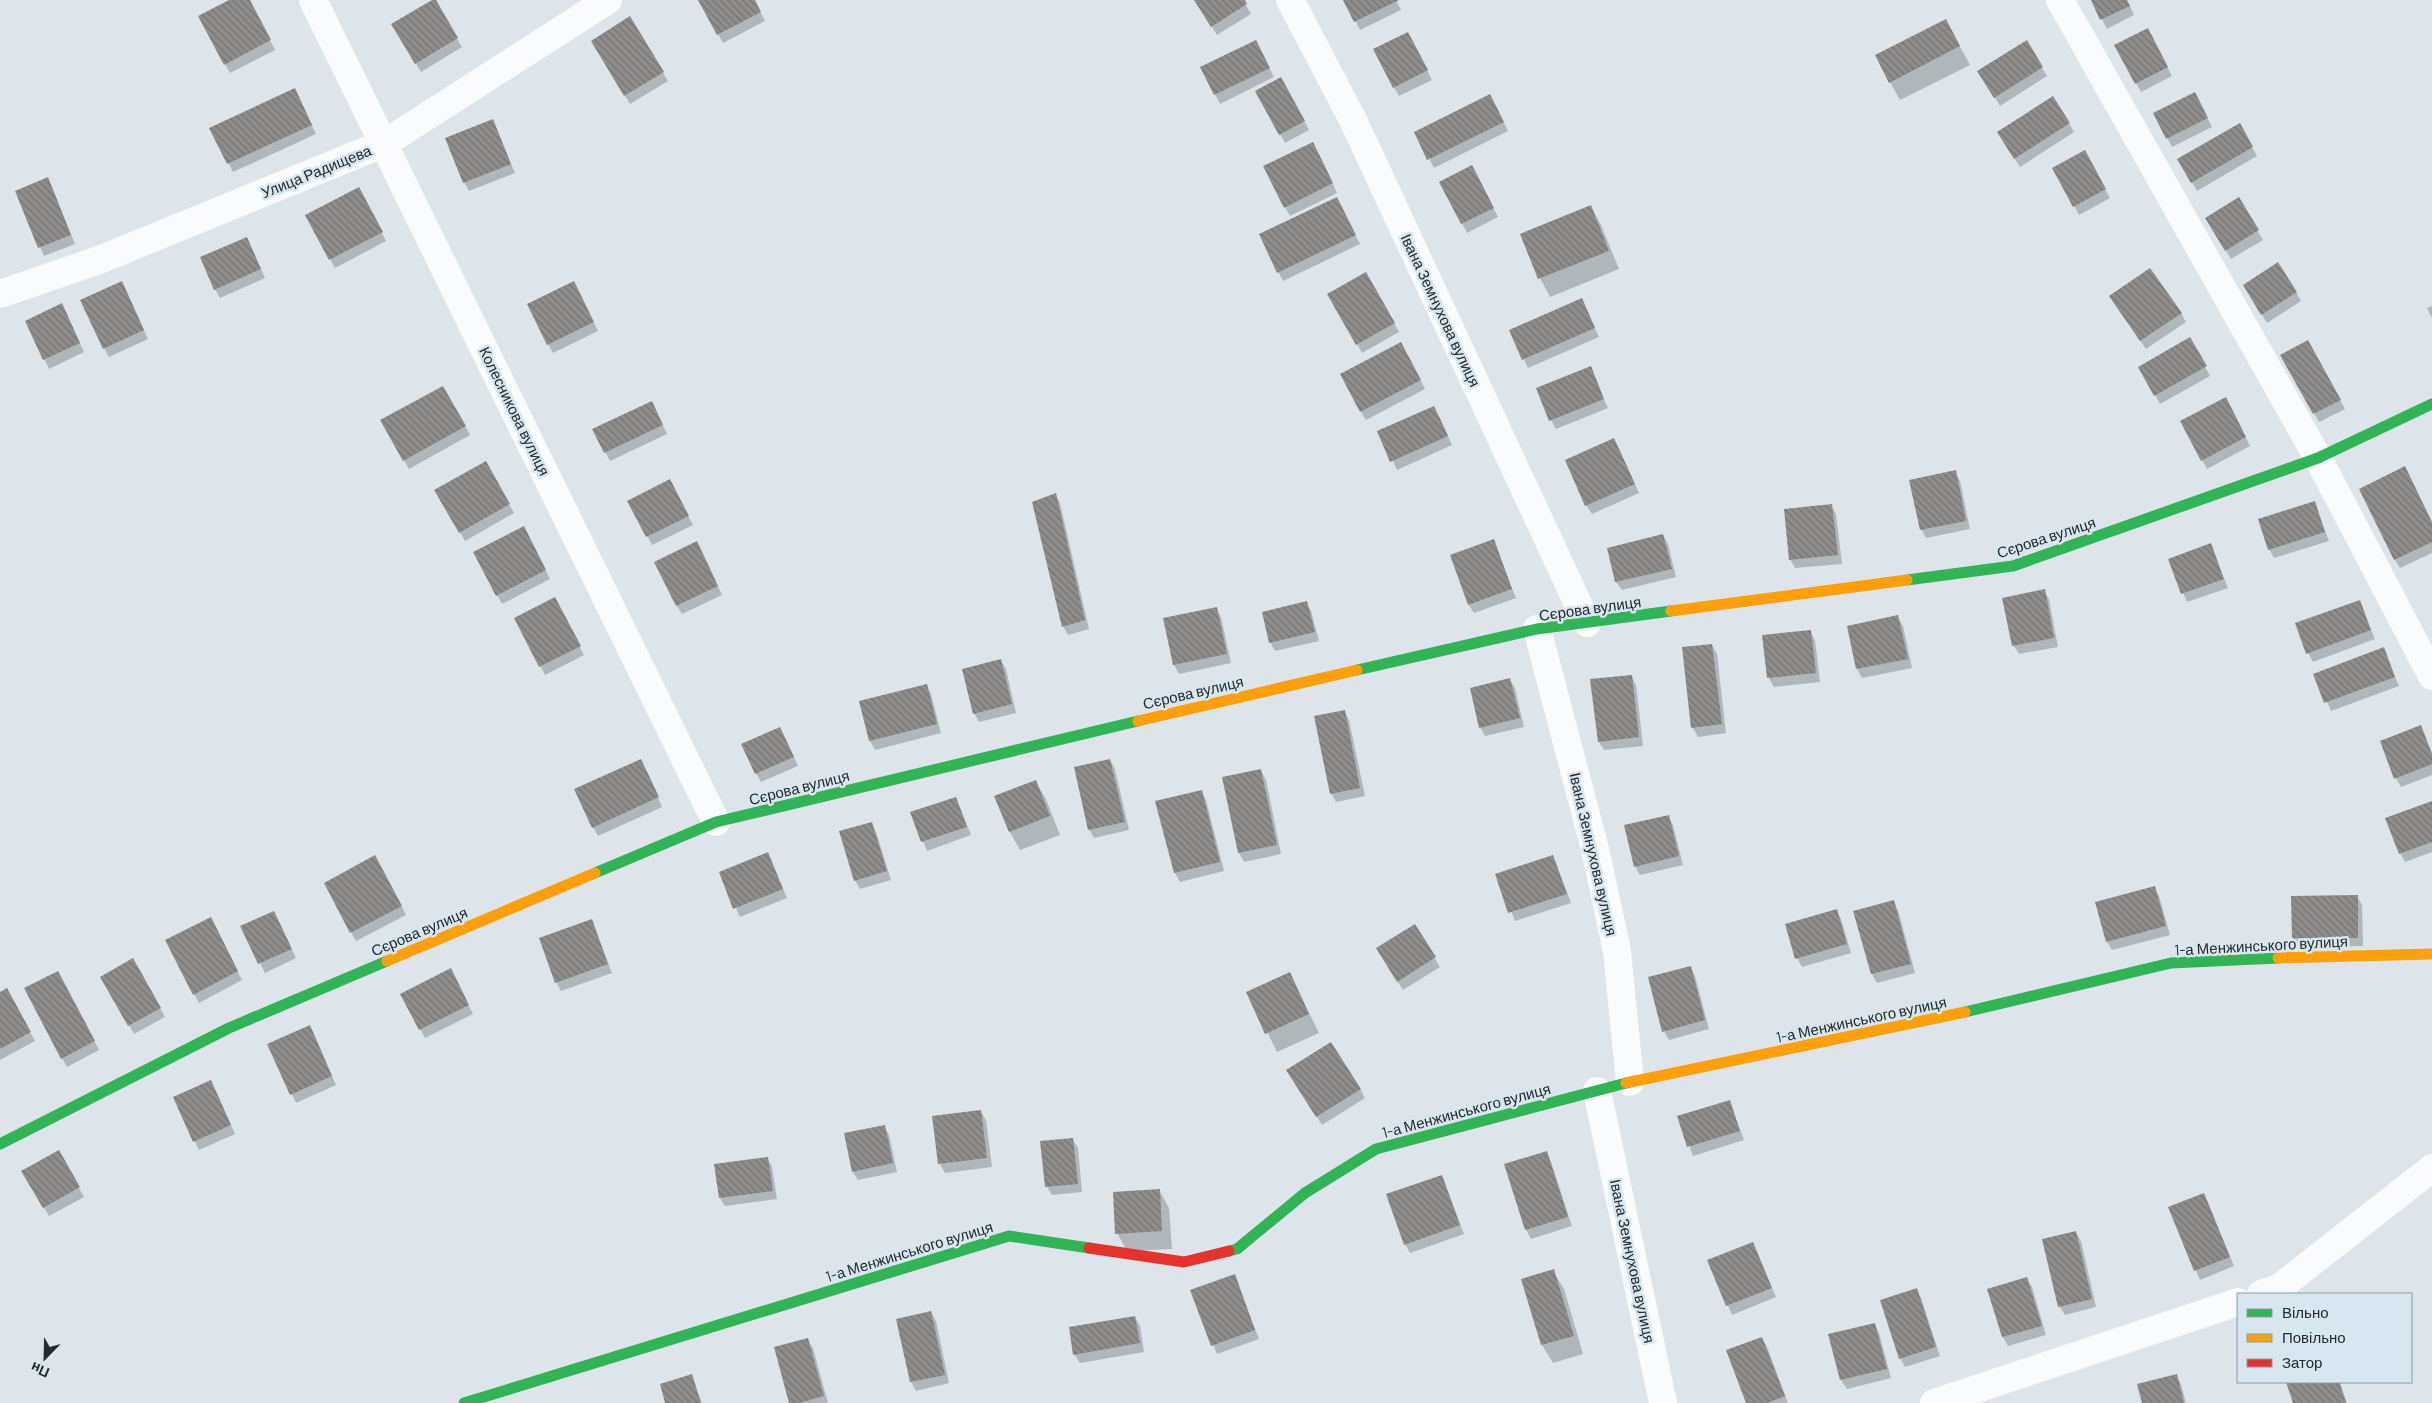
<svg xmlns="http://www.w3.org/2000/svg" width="2432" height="1403" font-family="Barlow,sans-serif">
<defs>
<pattern id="building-back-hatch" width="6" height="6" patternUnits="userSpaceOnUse" patternTransform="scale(1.25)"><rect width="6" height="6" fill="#8f8c8c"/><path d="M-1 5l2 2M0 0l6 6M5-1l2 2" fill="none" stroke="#757373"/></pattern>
</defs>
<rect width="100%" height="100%" fill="#dde5ea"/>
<g fill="#0003">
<polygon points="231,0 249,0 275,50 230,73 225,64"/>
<polygon points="434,0 462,47 421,72 393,25"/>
<polygon points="699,0 754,0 765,21 723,43"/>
<polygon points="1195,0 1243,0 1251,14 1217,35"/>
<polygon points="1345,0 1396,0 1401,10 1360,30"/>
<polygon points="2092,0 2127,0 2134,15 2107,29"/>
<polygon points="630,18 668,81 630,104 592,41"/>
<polygon points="2152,38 2172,76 2141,92 2116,46"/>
<polygon points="1956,39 1970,65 1900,100 1890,82"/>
<polygon points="1413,42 1432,80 1399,96 1394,87"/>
<polygon points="2026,42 2047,76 2000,106 1984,80"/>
<polygon points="1260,50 1274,77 1220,104 1202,68"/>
<polygon points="1281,78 1309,130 1285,143 1256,92"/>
<polygon points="299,98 316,134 233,172 211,129"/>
<polygon points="2200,103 2212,127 2172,147 2155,114"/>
<polygon points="1495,104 1508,131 1434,168 1416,133"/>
<polygon points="493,121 515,173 469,191 464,182"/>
<polygon points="2069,123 2074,132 2020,167 2003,141"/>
<polygon points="2239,124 2257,156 2197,191 2179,160"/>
<polygon points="1318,152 1337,193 1290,216 1285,207"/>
<polygon points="2085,152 2110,198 2079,215 2054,169"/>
<polygon points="1477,175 1498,217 1467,233 1441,182"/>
<polygon points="52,188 75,244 44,256 16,192"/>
<polygon points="364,198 386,241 335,268 330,259"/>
<polygon points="2239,199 2263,240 2231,259 2207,219"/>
<polygon points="1341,207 1360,244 1283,281 1260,235"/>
<polygon points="1591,207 1601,225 1619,269 1550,297 1540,278 1521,235"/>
<polygon points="251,247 265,278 220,298 215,289"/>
<polygon points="1366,273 1399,332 1362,353 1329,294"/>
<polygon points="126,291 148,339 109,357 104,348"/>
<polygon points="578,291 598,331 553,353 548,344"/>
<polygon points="2296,292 2301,301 2267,323 2249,294"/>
<polygon points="1582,300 1599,337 1528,368 1511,331"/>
<polygon points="2116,305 2181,313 2186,322 2146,349"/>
<polygon points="2432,306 2432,318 2427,308"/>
<polygon points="66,314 84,352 49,369 27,322"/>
<polygon points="2190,339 2210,376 2160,404 2140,367"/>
<polygon points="2308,341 2345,409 2319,422 2282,355"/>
<polygon points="1406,352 1425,389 1366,420 1361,412"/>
<polygon points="1590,368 1608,408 1556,429 1551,420"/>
<polygon points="443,387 470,435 409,469 382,421"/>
<polygon points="2231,408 2250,446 2207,469 2202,460"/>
<polygon points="656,411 667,434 610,461 594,430"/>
<polygon points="1439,416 1452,445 1397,470 1379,432"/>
<polygon points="1619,449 1639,493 1592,514 1586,505"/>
<polygon points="485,462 514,513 465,541 436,490"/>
<polygon points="1955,472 1960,481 1970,529 1926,538 1921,529"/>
<polygon points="674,489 693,525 652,545 629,501"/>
<polygon points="1056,495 1060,503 1089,629 1068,635 1063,626"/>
<polygon points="2314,503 2329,541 2274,558 2269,549"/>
<polygon points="1831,505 1836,514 1842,564 1795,568 1790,559"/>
<polygon points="2432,523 2432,553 2400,568 2395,560"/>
<polygon points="1663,535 1668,544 1676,577 1622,590 1616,582 1609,549"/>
<polygon points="528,537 550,579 502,604 497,595"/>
<polygon points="1493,541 1516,598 1474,613 1469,605"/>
<polygon points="2210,545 2228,588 2187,602 2170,560"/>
<polygon points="702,552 722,595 682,614 677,606"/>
<polygon points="2044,591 2049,599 2058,647 2019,654 2014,646 2004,599"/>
<polygon points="2359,601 2375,639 2313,662 2308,653"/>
<polygon points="1306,602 1311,611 1319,641 1275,651 1270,642"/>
<polygon points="559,607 584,655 545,675 515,619"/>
<polygon points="1216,608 1221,617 1231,663 1179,674 1174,665 1164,619"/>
<polygon points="1898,617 1903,626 1912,668 1862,678 1857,669 1848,627"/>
<polygon points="1810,631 1815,640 1820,682 1774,687 1769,678 1764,636"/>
<polygon points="1712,645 1717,654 1726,733 1698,737 1693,728"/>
<polygon points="2383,649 2399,686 2331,711 2315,674"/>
<polygon points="1001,661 1006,669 1016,713 979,722 974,713"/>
<polygon points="1631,676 1636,685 1643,746 1604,750 1599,742"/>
<polygon points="1510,680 1515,688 1524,727 1485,736 1480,727"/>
<polygon points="926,685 931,694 941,733 875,750 870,741 860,702"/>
<polygon points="1344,711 1349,720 1365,796 1336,802 1331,793"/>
<polygon points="2420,726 2432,753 2432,775 2401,787 2396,778"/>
<polygon points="785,737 798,766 761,782 756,773"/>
<polygon points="1110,760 1115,769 1129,830 1094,838 1089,829"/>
<polygon points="646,769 662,807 598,836 593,827"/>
<polygon points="1261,771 1266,780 1281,854 1244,862 1239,853 1223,778"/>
<polygon points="1035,781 1046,799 1060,835 1020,850 1010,832 996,797"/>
<polygon points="1201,791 1206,800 1224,871 1180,882 1175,873 1157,802"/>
<polygon points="956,798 971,835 927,851 912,813"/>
<polygon points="2432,802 2432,852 2405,862 2400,853"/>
<polygon points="1668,816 1673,825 1683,865 1640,875 1635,866"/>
<polygon points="871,823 876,832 891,880 860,889 855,880"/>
<polygon points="1553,856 1571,903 1515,921 1497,874"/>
<polygon points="772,863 787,898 740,917 720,872"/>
<polygon points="380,866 406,915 356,941 351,932"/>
<polygon points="2154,888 2159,896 2170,935 2112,950 2107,942"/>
<polygon points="2357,896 2362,905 2363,946 2298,947 2293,938 2292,897"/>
<polygon points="1893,902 1898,910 1915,973 1877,983 1872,974 1855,912"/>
<polygon points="1836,911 1841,919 1851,953 1802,967 1797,958"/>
<polygon points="278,921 296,958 265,973 242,927"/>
<polygon points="592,921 612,973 561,991 556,982"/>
<polygon points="1415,926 1440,967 1403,990 1382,957"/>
<polygon points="215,928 242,980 199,1003 194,994"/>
<polygon points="133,960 165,1017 134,1034 102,978"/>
<polygon points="1690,967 1695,976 1709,1029 1669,1040 1664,1031"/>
<polygon points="1290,974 1319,1033 1277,1052 1248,993"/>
<polygon points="455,978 473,1014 425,1038 420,1029"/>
<polygon points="63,981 99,1050 67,1067 62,1058"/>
<polygon points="7,990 35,1041 0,1060 0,994"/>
<polygon points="314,1035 336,1085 296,1103 269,1044"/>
<polygon points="1293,1079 1360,1089 1365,1098 1322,1125"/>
<polygon points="215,1090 235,1134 199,1150 174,1098"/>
<polygon points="1729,1101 1744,1140 1693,1156 1679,1117"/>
<polygon points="981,1112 986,1120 992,1167 945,1173 940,1164"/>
<polygon points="884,1126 889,1135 897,1172 858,1180 853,1172"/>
<polygon points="1072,1139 1078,1148 1082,1192 1052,1195 1047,1187"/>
<polygon points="58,1152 84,1197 49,1216 23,1172"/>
<polygon points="1546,1153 1551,1162 1572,1226 1531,1239 1526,1230 1506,1165"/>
<polygon points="767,1158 772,1167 777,1199 725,1206 720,1198"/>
<polygon points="1442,1176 1464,1234 1410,1253 1405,1244"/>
<polygon points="1159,1190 1169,1208 1172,1249 1127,1251 1117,1233"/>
<polygon points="2204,1194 2234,1266 2200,1280 2170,1208"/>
<polygon points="2076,1233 2081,1241 2096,1307 2065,1315 2059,1306"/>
<polygon points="1753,1243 1776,1297 1732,1315 1709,1260"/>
<polygon points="1553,1271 1564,1289 1583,1354 1553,1363 1542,1345"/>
<polygon points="1234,1276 1259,1339 1217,1354 1192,1291"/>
<polygon points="2027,1278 2032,1287 2046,1335 2008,1346 2003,1337 1989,1290"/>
<polygon points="1916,1289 1921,1298 1940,1356 1905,1367 1900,1358"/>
<polygon points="931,1312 936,1321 949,1383 916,1391 911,1382 898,1320"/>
<polygon points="1135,1317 1140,1326 1144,1352 1080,1363 1074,1354"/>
<polygon points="1874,1324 1879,1333 1891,1378 1847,1389 1841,1380 1830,1335"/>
<polygon points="1762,1338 1767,1347 1788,1403 1747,1403"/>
<polygon points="807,1339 813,1348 828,1403 791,1403"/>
<polygon points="691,1376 702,1403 667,1403"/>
<polygon points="2176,1376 2181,1384 2186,1403 2144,1403"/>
<polygon points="2287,1382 2340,1382 2347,1403 2294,1403"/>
</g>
<g fill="url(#building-back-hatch)">
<polygon points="229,0 250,0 271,40 224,65 198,16"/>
<polygon points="432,0 436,0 458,38 415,64 391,24"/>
<polygon points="698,0 755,0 761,12 717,35"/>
<polygon points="1194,0 1245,0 1247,4 1211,27"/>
<polygon points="1343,0 1399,0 1354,22"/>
<polygon points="2091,0 2127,0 2130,6 2100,20"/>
<polygon points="630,16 664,72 624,96 591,41"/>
<polygon points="1946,19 1960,46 1889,83 1875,55"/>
<polygon points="2148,28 2168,67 2135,84 2114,45"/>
<polygon points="1408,32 1428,70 1393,88 1373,49"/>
<polygon points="1256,40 1270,68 1214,95 1200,67"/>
<polygon points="2027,40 2043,67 1994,98 1977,71"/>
<polygon points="1281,77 1305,121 1279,135 1255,91"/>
<polygon points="295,88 312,125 227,164 209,128"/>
<polygon points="2195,92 2208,118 2166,139 2153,113"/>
<polygon points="1490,94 1504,122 1427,160 1414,132"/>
<polygon points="2053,96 2070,123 2014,159 1997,132"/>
<polygon points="493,119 511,164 463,183 445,138"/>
<polygon points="2240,123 2253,147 2191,183 2177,159"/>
<polygon points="1313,142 1333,183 1284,208 1263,166"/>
<polygon points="2085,150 2106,189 2073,207 2052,168"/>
<polygon points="1472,165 1494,208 1461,224 1439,182"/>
<polygon points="48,177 71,235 38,248 15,191"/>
<polygon points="359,187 383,232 329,260 305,215"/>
<polygon points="1337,197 1356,235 1277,273 1259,234"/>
<polygon points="2239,197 2259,230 2225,251 2205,218"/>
<polygon points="1591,205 1609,251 1538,279 1520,234"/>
<polygon points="247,237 261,269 214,290 200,257"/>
<polygon points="2278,262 2297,292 2261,315 2243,285"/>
<polygon points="2150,268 2182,313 2140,341 2109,296"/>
<polygon points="1366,272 1395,323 1356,345 1327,294"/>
<polygon points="122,281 144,330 103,349 80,300"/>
<polygon points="574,281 594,322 547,345 527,304"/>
<polygon points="1582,298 1595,328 1522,360 1509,330"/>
<polygon points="62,303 80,343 43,360 25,321"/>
<polygon points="2190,337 2207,366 2154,396 2138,367"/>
<polygon points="2308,340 2341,400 2313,414 2280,355"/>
<polygon points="1401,342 1421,380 1360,412 1340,374"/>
<polygon points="1591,366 1604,399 1549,421 1536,388"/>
<polygon points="443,386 466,426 403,461 380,420"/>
<polygon points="2226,397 2246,437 2201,461 2180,421"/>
<polygon points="652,401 663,425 604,453 592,429"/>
<polygon points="1434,406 1448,436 1390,462 1377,431"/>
<polygon points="1614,438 1635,484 1585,506 1565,460"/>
<polygon points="486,461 510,504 459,533 434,490"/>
<polygon points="2405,466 2432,522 2432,542 2394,560 2359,489"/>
<polygon points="1956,470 1966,521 1920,530 1909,480"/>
<polygon points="670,479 689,516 646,537 627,501"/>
<polygon points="1056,493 1085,620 1062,627 1032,502"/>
<polygon points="2315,501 2325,532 2268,550 2258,519"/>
<polygon points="1832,504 1838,555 1789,560 1784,509"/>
<polygon points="524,526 546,570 496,596 473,552"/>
<polygon points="1663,534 1672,569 1615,582 1607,548"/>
<polygon points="1494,539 1512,589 1468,605 1450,555"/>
<polygon points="697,541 718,586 676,606 654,562"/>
<polygon points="2211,543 2224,579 2181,594 2168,559"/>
<polygon points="2045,589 2054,638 2012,646 2002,598"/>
<polygon points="555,597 581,646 539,667 514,618"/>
<polygon points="2360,600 2371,630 2306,654 2295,623"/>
<polygon points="1307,601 1315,632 1269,643 1262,612"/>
<polygon points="1217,607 1227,654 1173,665 1163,618"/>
<polygon points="1898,615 1908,659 1856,669 1847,626"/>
<polygon points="1811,630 1816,673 1767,678 1762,635"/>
<polygon points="1712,644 1722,724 1691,728 1682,647"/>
<polygon points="2384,647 2395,677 2324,703 2313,674"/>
<polygon points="1001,659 1012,704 973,714 962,669"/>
<polygon points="1632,675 1639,737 1598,742 1590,679"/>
<polygon points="1510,678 1520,718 1479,728 1470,688"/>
<polygon points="927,684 937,724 869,741 859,701"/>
<polygon points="1345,710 1360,788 1330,794 1314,716"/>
<polygon points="2421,725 2432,754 2432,764 2394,779 2380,741"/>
<polygon points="780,727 794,757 755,774 741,744"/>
<polygon points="641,759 659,797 592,828 574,789"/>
<polygon points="1110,759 1125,822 1088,830 1074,767"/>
<polygon points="1261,769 1277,845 1238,853 1222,777"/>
<polygon points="1036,780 1050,816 1009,832 994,796"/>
<polygon points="1202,790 1220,862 1174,873 1155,801"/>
<polygon points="956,797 967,827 921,842 910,812"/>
<polygon points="2432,801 2432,842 2399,854 2385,818"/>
<polygon points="1669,815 1679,856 1634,867 1624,825"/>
<polygon points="872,822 887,871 854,881 839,831"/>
<polygon points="768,852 783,889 733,909 719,872"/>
<polygon points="375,855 402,906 350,933 324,883"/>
<polygon points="1553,855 1567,894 1508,913 1495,874"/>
<polygon points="2155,886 2166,926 2106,942 2095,902"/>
<polygon points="2358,895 2358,938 2292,938 2291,896"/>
<polygon points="1894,900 1911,964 1871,974 1853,911"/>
<polygon points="1837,909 1847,944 1795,959 1785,924"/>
<polygon points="274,911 292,949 258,964 240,926"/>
<polygon points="211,917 238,971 193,995 165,940"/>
<polygon points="592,919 608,964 555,983 539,938"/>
<polygon points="1415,924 1436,957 1397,982 1376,948"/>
<polygon points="133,958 161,1008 128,1026 100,977"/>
<polygon points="1691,966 1705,1020 1662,1032 1648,977"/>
<polygon points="451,968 469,1005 419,1030 400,994"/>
<polygon points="58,971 95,1041 61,1059 24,988"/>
<polygon points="1290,972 1309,1014 1265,1034 1246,992"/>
<polygon points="7,988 31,1032 0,1049 0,992"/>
<polygon points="310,1025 332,1076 290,1095 267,1044"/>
<polygon points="1331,1042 1361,1089 1316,1117 1286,1070"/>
<polygon points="211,1080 231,1125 193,1142 173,1097"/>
<polygon points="1730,1100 1740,1131 1687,1147 1677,1116"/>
<polygon points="981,1110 987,1158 938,1164 932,1116"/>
<polygon points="885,1125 893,1163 852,1172 844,1133"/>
<polygon points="1073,1138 1078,1184 1045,1187 1040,1141"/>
<polygon points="59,1150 80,1187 43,1208 21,1171"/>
<polygon points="1547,1151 1568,1217 1525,1230 1504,1164"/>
<polygon points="768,1157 773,1191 719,1198 714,1164"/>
<polygon points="1442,1175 1460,1225 1404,1245 1386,1194"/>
<polygon points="1160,1189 1162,1231 1115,1234 1113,1192"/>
<polygon points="2204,1193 2230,1257 2194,1271 2168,1207"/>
<polygon points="2076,1231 2092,1299 2058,1307 2042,1239"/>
<polygon points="1753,1242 1772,1288 1726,1306 1707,1260"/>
<polygon points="1554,1269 1574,1336 1541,1345 1521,1279"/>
<polygon points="1235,1274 1255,1330 1211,1346 1190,1290"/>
<polygon points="2027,1277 2042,1326 2002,1337 1987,1289"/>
<polygon points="1917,1288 1936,1347 1899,1359 1880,1300"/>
<polygon points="931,1311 945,1375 910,1382 896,1319"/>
<polygon points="1135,1316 1140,1343 1073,1355 1069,1327"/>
<polygon points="1875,1323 1887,1369 1840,1380 1828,1334"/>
<polygon points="1762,1337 1785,1396 1767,1403 1746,1403 1726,1350"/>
<polygon points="808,1338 824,1396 799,1403 789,1403 774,1347"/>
<polygon points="692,1374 701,1403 665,1403 660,1384"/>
<polygon points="2177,1374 2184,1403 2142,1403 2137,1384"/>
<polygon points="2286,1382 2339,1382 2346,1403 2293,1403"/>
</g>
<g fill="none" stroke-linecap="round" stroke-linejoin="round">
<g stroke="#fafbfc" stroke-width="28">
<polyline points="313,0 716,822"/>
<polyline points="1290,0 1353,120 1587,623"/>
<polyline points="2060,0 2318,458 2432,676"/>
<polyline points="0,294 99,260 385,143 608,0"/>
<polyline points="1537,629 1595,849 1617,951 1630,1082"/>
<polyline points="1597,1091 1663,1403"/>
<polyline points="2261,1294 2279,1288 2432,1168"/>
<polyline points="1934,1403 2238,1302"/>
</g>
<g stroke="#30b455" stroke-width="11">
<polyline points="1907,580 2013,566 2318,458 2432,404"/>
<polyline points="1357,670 1537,629 1671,611"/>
<polyline points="595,873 716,822 1138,721"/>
<polyline points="1965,1012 2171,963 2278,958"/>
<polyline points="0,1144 229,1028 387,961"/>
<polyline points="1229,1251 1237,1249 1305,1193 1376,1149 1626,1083"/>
<polyline points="464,1403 1009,1236 1089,1248"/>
</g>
<g stroke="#ff9f0a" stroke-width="11">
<polyline points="1671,611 1907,580"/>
<polyline points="1138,721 1357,670"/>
<polyline points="2278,958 2432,954"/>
<polyline points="387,961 595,873"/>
<polyline points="1626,1083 1965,1012"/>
</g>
<polyline stroke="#e5322d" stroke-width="11" points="1089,1248 1184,1262 1229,1251"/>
</g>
<g text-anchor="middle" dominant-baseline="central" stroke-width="5" stroke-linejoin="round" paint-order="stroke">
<g font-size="15" fill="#242a2d" stroke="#d8e6ef">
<text transform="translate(316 171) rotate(-22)">Улица Радищева</text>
<text transform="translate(1441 310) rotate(65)">Івана Земнухова вулиця</text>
<text transform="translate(515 411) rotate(64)">Колесникова вулиця</text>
<text transform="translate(2046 537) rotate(-18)">Сєрова вулиця</text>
<text transform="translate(1590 608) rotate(-8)">Сєрова вулиця</text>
<text transform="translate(1193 692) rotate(-13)">Сєрова вулиця</text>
<text transform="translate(799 787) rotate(-14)">Сєрова вулиця</text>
<text transform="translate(1594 854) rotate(77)">Івана Земнухова вулиця</text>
<text transform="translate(419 931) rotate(-23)">Сєрова вулиця</text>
<text transform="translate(2261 945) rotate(-3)">1-а Менжинського вулиця</text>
<text transform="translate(1861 1019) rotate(-12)">1-а Менжинського вулиця</text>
<text transform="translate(1466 1110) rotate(-15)">1-а Менжинського вулиця</text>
<text transform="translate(909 1251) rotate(-17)">1-а Менжинського вулиця</text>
<text transform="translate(1633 1261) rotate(78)">Івана Земнухова вулиця</text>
</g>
</g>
<rect x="2237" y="1293" width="175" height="90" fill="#d8e6ef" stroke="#909ba1"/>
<rect x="2247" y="1309" width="25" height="8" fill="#30b455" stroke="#909ba1"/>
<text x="2282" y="1318" font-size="15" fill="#242a2d">Вільно</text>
<rect x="2247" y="1334" width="25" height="8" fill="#ff9f0a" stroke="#909ba1"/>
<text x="2282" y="1343" font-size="15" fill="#242a2d">Повільно</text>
<rect x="2247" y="1359" width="25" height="8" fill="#e5322d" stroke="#909ba1"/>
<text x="2282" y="1368" font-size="15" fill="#242a2d">Затор</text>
<g transform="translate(45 1358) rotate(203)" stroke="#d8e6ef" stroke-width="4" paint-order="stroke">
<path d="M0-4L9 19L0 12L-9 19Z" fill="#242a2d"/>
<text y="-8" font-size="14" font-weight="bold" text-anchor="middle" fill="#242a2d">Пн</text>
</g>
</svg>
